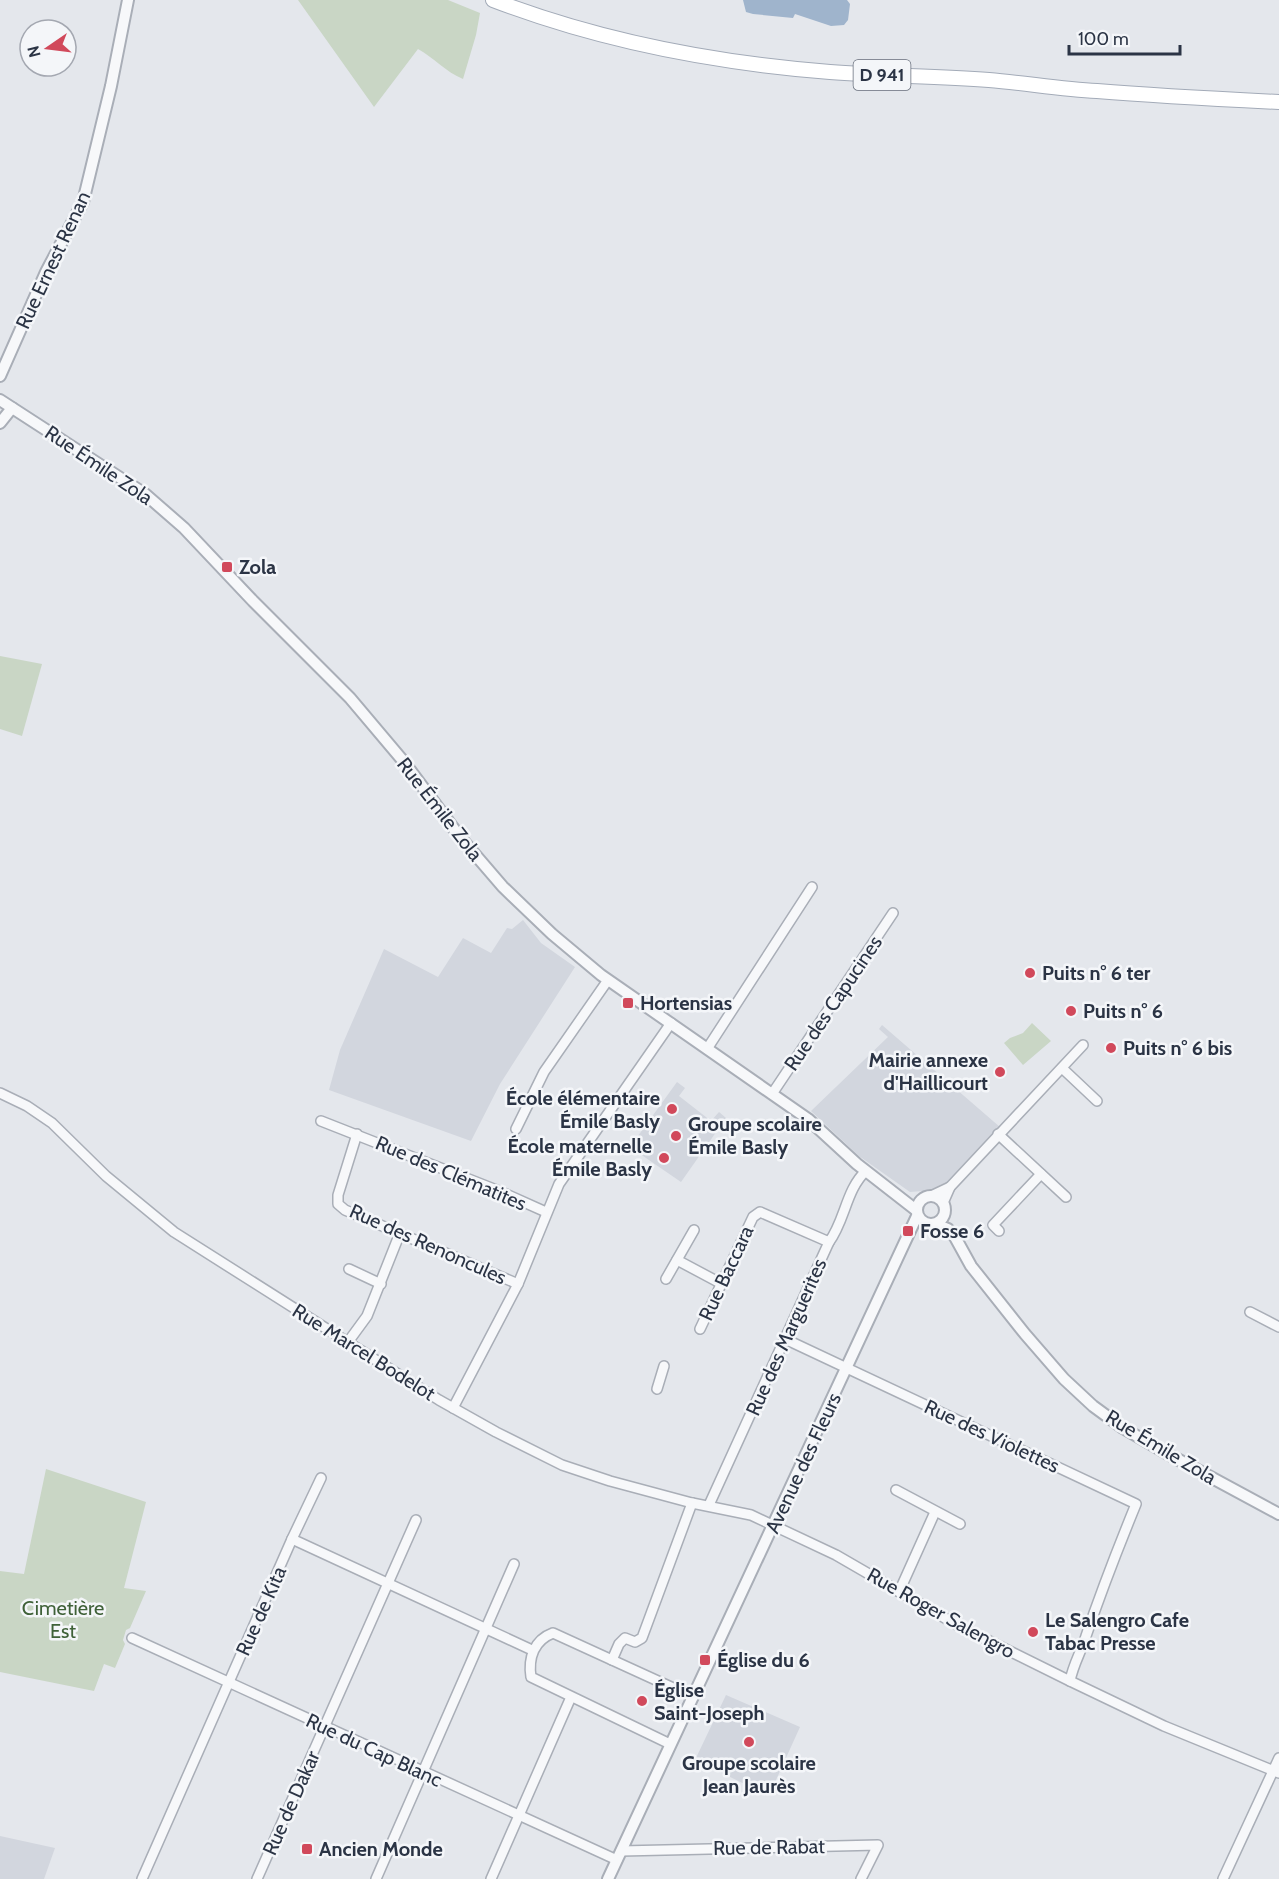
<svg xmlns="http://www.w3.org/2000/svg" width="1279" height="1879" font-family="Cabin,sans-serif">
<rect width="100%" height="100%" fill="#e4e7ec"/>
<g fill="#d2d6de">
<polygon points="523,920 541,943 575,967 500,1084 471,1141 329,1090 340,1050 384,949 438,977 463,938 491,953 507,928 512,929"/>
<polygon points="882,1025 1008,1134 950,1196 936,1190 910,1192 859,1156 811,1111 888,1037 879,1029"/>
<polygon points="677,1082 685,1088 679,1096 711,1121 719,1112 726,1118 681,1182 630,1147"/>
<polygon points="726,1695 800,1727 771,1791 762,1787 759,1791 695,1760"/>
<polygon points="0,1836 55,1848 44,1879 0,1879"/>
</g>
<g fill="#c9d6c5">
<path d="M298,0H448L480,13L476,35L463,79C446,72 434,58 418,49L374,107Z"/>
<polygon points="0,656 42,664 22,736 0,729"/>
<polygon points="1032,1023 1051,1041 1023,1065 1004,1043 1010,1038 1023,1033"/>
<polygon points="46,1469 146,1502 124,1588 146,1591 130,1628 126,1630 123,1640 125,1644 115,1668 104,1664 94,1691 0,1672 0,1571 24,1574"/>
</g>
<polygon fill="#9fb4cc" points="743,0 847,0 850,4 848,20 844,25 831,26 795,14 793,18 753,14 746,12"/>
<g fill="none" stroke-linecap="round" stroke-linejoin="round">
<g stroke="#a9aeb7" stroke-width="12">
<g id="minor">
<polyline points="707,1049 812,887"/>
<polyline points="1062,1068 1097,1101"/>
<polyline points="0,1093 27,1106 52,1123 106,1176 174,1232 439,1400 496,1432 562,1465 610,1481 692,1503 751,1515 836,1555 957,1625 1070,1681 1164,1726 1279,1773"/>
<polyline points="772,1094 893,913"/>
<polyline points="321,1121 499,1191 546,1212"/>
<polyline points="516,1129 544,1072 608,980"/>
<polyline points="357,1134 338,1195 338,1204 345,1210 518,1284"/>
<polyline points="998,1134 1066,1197"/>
<polyline points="931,1196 950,1187"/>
<polyline points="943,1203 950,1187 1083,1045"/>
<polyline points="999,1231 993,1225 1041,1174"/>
<polyline points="677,1260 722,1284"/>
<polyline points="349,1269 381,1284"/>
<polyline points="666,1279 694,1230"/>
<polyline points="1250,1312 1279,1327"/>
<polyline points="700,1329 753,1217 760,1212 829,1242"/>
<path d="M785,1339L1136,1504C1118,1548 1101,1592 1086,1636C1081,1652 1073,1665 1070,1681"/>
<polyline points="348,1342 367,1316 400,1233"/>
<polyline points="657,1389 664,1366"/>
<polyline points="453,1408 518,1284 559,1184 671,1023"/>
<polyline points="896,1490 960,1524"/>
<path d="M709,1505L829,1242C845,1221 846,1189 866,1171"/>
<polyline points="292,1539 532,1650"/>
<polyline points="899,1592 935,1512"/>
<polyline points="132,1638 617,1860"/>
<polyline points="612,1660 619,1644 625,1638 635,1642 642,1638 692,1503"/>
<path d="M670,1744L531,1677C528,1658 534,1640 553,1633L693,1697"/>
<polyline points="621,1851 878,1845 861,1879"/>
<polyline points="142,1879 292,1539 321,1478"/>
<polyline points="257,1879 416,1520"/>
<polyline points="376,1879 514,1564"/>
<polyline points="491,1879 571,1697"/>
<polyline points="1223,1879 1279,1758"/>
</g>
</g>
<g stroke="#a9aeb7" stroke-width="14">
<g id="tertiary">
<polyline points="0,376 46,272 83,202 111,86 128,0"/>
<polyline points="0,400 145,494 184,528 253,601 350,698 404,762 460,837 503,887 552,934 601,975 808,1119 857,1164 916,1210"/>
<polyline points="0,423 12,408"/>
<circle cx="931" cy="1210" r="14"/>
<polyline points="936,1224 948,1229 955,1237 971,1266 1025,1334 1064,1379 1093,1406 1123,1428 1166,1453 1279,1514"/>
<polyline points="608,1879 917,1216"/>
</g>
</g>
<g stroke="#a3abb8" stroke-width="16">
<path id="primary" d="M493,0C600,41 715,63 830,72C883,76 936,76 989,80C1025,83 1061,89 1097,91C1158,96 1218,99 1279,102"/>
</g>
<use href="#minor" stroke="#f7f8fa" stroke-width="9"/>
<use href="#tertiary" stroke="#f7f8fa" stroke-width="10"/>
<use href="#primary" stroke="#fff" stroke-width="14"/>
</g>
<g fill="#d1495b" stroke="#f4f6f9" stroke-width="2">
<rect x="221" y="561" width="12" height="12" rx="3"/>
<circle cx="1030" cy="973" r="6"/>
<rect x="622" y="997" width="12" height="12" rx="3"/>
<circle cx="1071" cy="1011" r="6"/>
<circle cx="1111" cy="1048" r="6"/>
<circle cx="1000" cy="1072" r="6"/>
<circle cx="672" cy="1109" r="6"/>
<circle cx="676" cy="1136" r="6"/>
<circle cx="664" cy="1158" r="6"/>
<rect x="902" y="1225" width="12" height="12" rx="3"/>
<circle cx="1033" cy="1632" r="6"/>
<rect x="699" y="1654" width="12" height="12" rx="3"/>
<circle cx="642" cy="1701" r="6"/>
<circle cx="749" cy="1742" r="6"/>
<rect x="301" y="1843" width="12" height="12" rx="3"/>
</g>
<g text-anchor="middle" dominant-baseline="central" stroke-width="5" stroke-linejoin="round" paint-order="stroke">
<rect fill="#f4f6f9" stroke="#676e7b" stroke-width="1.5" x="853.5" y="60" width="57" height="30" rx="4.5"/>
<g font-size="18" font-weight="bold" fill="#2b3445">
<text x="882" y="75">D 941</text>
</g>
<g font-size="20" fill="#2b3445" stroke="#f4f6f9">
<text transform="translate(53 260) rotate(-65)">Rue Ernest Renan</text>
<text transform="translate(99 465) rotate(34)">Rue Émile Zola</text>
<text transform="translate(440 809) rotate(52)">Rue Émile Zola</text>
<text transform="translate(833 1003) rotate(-56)">Rue des Capucines</text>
<text transform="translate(451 1173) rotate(23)">Rue des Clématites</text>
<text transform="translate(428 1244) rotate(24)">Rue des Renoncules</text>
<text transform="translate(726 1273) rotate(-65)">Rue Baccara</text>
<text transform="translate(786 1337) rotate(-66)">Rue des Marguerites</text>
<text transform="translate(364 1352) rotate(32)">Rue Marcel Bodelot</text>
<text transform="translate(992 1436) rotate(25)">Rue des Violettes</text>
<text transform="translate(1161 1447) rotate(31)">Rue Émile Zola</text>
<text transform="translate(803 1463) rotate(-65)">Avenue des Fleurs</text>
<text transform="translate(261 1611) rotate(-66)">Rue de Kita</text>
<text transform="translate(941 1613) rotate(29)">Rue Roger Salengro</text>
<text transform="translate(374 1750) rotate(25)">Rue du Cap Blanc</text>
<text transform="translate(291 1803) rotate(-66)">Rue de Dakar</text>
<text transform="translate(769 1847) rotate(-1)">Rue de Rabat</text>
</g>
<g font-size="20" font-weight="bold" fill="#2b3445" stroke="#f4f6f9" text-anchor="start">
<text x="239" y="567">Zola</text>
<text x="1042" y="973">Puits n° 6 ter</text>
<text x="640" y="1003">Hortensias</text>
<text x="1083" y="1011">Puits n° 6</text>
<text x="1123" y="1048">Puits n° 6 bis</text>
<text x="988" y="1060" text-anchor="end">Mairie annexe<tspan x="988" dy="23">d'Haillicourt</tspan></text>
<text x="660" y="1098" text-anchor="end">École élémentaire<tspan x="660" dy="23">Émile Basly</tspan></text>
<text x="688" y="1124">Groupe scolaire<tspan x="688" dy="23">Émile Basly</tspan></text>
<text x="652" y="1146" text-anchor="end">École maternelle<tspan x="652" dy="23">Émile Basly</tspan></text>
<text x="920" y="1231">Fosse 6</text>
<text x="1045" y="1620">Le Salengro Cafe<tspan x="1045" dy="23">Tabac Presse</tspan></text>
<text x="717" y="1660">Église du 6</text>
<text x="654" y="1690">Église<tspan x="654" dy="23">Saint-Joseph</tspan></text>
<text x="749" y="1763" text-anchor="middle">Groupe scolaire<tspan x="749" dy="23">Jean Jaurès</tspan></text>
<text x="319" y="1849">Ancien Monde</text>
</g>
<g font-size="20" fill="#3f6138" stroke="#f4f6f9">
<text x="63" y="1608">Cimetière<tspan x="63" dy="23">Est</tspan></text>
</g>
</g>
<g transform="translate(48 48) rotate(256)"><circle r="28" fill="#f4f6f9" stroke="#a4a8b1" stroke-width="1.5"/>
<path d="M0-4.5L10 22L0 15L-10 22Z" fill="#d1495b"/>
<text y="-9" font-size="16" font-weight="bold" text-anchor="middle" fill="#2b3445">N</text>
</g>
<path d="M1069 45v9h111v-9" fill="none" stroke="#2b3445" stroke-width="3"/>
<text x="1078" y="45" font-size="18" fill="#2b3445" stroke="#f4f6f9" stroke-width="4.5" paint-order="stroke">100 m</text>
</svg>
